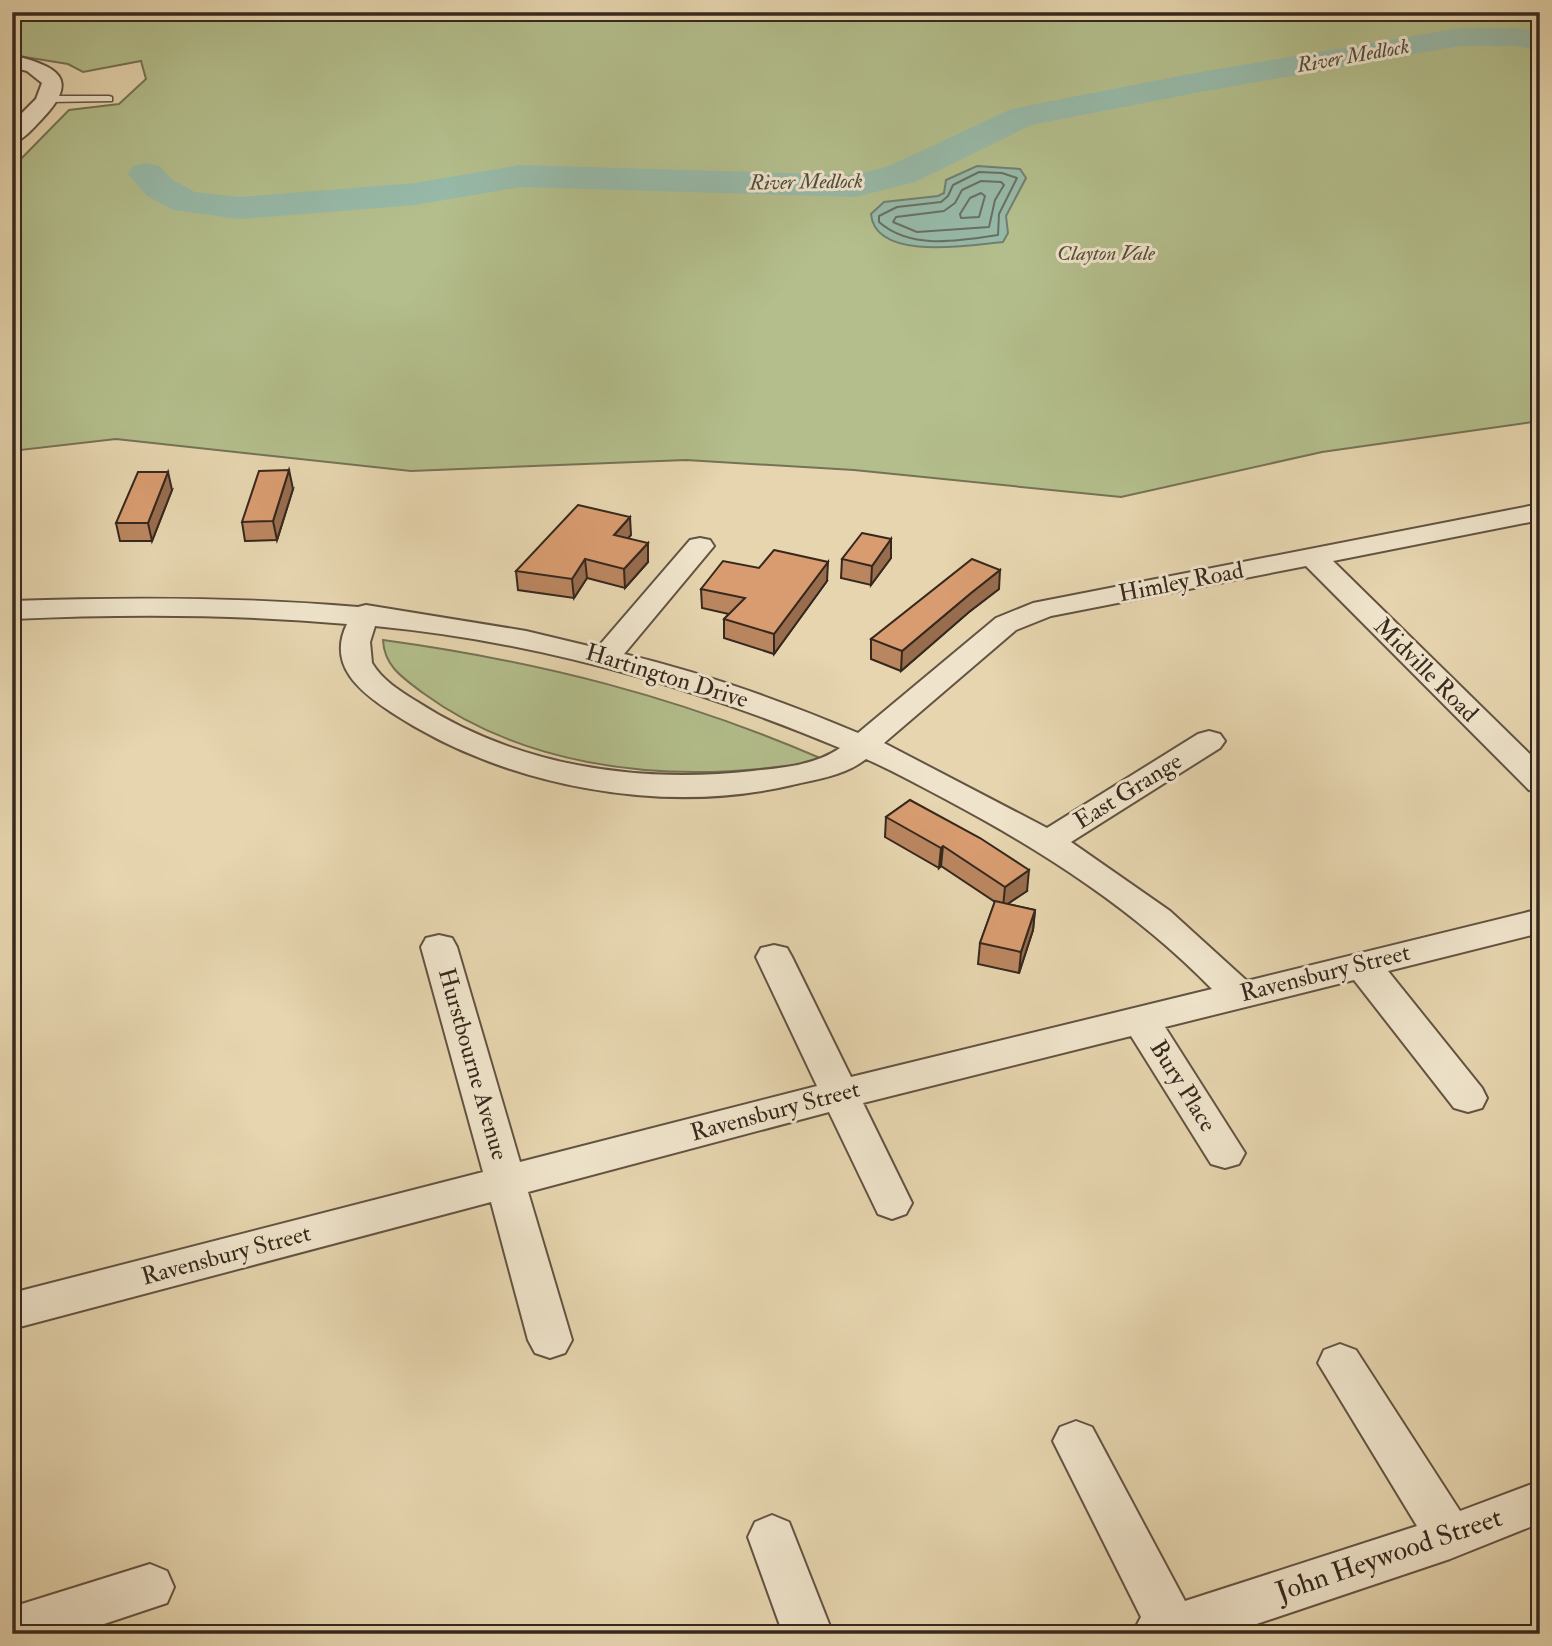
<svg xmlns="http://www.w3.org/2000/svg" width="1552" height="1646" font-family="'IM FELL Double Pica',serif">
<rect width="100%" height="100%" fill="#e6d5af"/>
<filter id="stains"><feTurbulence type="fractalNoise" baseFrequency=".00286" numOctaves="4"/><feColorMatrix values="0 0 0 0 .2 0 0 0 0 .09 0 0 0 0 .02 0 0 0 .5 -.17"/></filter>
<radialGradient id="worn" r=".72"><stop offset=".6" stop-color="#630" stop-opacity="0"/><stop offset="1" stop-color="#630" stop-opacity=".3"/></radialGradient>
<g fill="#b3be8c" stroke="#757355" stroke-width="2">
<polygon points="245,12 1540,12 1540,421 1322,452 1121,497 854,470 686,460 411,471 116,439 12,451 12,168 69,110 119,104 146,79 141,61 83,72 68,64 12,55 12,17"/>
<path d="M383,640C537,661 676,696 820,758C806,766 783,766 768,768C650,781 520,764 423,693C403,678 384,666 383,640Z"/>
</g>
<path fill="#97b9a8" stroke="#717f71" stroke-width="2" d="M977,166L1020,169L1026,178L1006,216L1008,233L1003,242C972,245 875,262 871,214L884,202L938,196L944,193L946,180Z"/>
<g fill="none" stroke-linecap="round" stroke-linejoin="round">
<g stroke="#677063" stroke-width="2">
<path d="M979,172L1002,173L1017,178L999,214L998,235C959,241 911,250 879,222V216L897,207L941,202L948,196L953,185Z"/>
<polygon points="981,181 1001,182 1004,185 995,200 989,227 917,232 893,222 896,217 944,211 955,203 962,190"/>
<polygon points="981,193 985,196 979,217 961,218 960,214 970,198"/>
</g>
<polygon fill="#97b9a8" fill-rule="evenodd" points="1460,28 1516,28 1540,32 1540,50 1516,46 1460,46 1195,93 1031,125 915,182 855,197 520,187 415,205 240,219 174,210 147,196 128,174 133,166 146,163 159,166 173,180 195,192 240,197 415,183 520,165 855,175 889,166 1009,110 1021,107 1195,73"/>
<g stroke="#635342" stroke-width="3">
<polygon id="service" points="109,96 112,97 112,101 50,102 46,99 50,96"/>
</g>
<g stroke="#635342" stroke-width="4">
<g id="minor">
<path d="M1540,504V520L1333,561L1540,764V793L1529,790L1306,566L1051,616L1016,630L884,743L1047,828L1198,734L1209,731L1220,734L1225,741L1220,748L1071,842L1170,911L1247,981L1540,909V933L1388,971L1482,1088L1487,1098L1482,1108L1468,1112L1454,1108L1354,980L1165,1027L1245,1153L1239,1164L1225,1168L1211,1164L1131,1036L863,1103L912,1203L906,1214L892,1219L878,1214L829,1112L528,1192L572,1340L565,1353L550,1358L535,1353L528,1340L491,1202L12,1329V1293L483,1172L421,947L426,938L439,935L452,938L457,947L520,1162L817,1086L756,957L761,948L774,945L787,948L792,957L851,1077L1212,989C1136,911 1043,851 947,800C920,786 894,771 866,759C844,776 818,779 792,785C661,816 503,786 391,712C359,691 327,665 347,624C235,614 124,614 12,619V601C128,597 242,597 358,607L366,605L526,631L597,648L690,540L700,538L710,540L714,546L624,654C704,673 782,701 858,733L996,618L1033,603ZM375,626C535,641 692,686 840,748C816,765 782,768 753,771C636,784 516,766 416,701C400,691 382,680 372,663L370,642Z"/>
<polygon points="1340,1344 1356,1350 1460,1511 1540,1481 1540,1523 1450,1559 1227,1634 1132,1634 1141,1617 1053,1441 1060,1427 1076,1421 1092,1427 1185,1601 1417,1526 1318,1363 1324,1350"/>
<polygon points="772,1515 789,1522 833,1634 783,1634 748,1537 755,1522"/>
<polygon points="150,1564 167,1571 174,1587 167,1603 74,1634 12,1634 12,1607"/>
</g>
</g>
<g stroke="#635342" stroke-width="4">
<path id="tertiary" d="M12,55C56,66 82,78 42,119C33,128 24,140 12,143V123L36,99L42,83L27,71L12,67Z"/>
</g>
<use href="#service" fill="#efe4cb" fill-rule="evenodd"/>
<use href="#minor" fill="#efe4cb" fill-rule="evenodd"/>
<use href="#tertiary" fill="#efe4cb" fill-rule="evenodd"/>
</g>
<g fill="#ba8660" stroke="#37281e" stroke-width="2">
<polygon points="293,489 277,540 245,541 242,522"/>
<polygon points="172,490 152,541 120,541 116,523"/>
<polygon points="631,535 628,538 648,562 625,588 587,578 574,598 518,590 516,571"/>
<polygon points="891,539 891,558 871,585 841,578 842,559"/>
<polygon points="759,568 827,581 774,654 724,638 724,619 729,614 702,608 701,589"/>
<polygon points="999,589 969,612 901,671 871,659 871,639"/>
<polygon points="910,800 1027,891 1007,904 1035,910 1033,930 1019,973 978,964 980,943 995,902 941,866 939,868 885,837 886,817"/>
</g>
<g fill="#976d4e" stroke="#37281e" stroke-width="2">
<polygon points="289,470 293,489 277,540 273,521"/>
<polygon points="168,472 172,490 152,541 148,523"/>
<polygon points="630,517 631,535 615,554 614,535"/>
<polygon points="891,539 891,558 871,585 872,566"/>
<polygon points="648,543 648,562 625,588 624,569"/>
<polygon points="585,559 587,578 574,598 572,579"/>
<polygon points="828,562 827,581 774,654 774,634"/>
<polygon points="1000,570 999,589 969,612 901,671 902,651 971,593"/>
<polygon points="943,846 941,866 939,868 941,848"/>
<polygon points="1029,870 1027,891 1003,907 1005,887"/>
<polygon points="1035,910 1033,930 1019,973 1021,952"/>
</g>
<g fill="#d89c70" stroke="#37281e" stroke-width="2">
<polygon points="289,470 273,521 242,522 259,471"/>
<polygon points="138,472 168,472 148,523 116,523"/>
<polygon points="578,505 630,517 614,535 648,543 624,569 585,559 572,579 516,571"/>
<polygon points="862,533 891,539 872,566 842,559"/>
<polygon points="774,550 828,562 774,634 724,619 745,598 701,589 723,561 759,568"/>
<polygon points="972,559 1000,570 971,593 902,651 871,639"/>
<polygon points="910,800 980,838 1029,870 1005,887 943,846 941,848 886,817"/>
<polygon points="995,901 1035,910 1021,952 980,943"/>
</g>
<g text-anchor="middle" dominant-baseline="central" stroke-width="6" stroke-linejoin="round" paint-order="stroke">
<g font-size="21" font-style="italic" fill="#4f4c40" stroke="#efe4cb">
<text transform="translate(1353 56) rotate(-10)">River Medlock</text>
<text transform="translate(806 182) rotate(-1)">River Medlock</text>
</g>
<g font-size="21" font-style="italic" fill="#564e3a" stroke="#efe4cb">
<text x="1106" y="253">Clayton Vale</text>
</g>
<g font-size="24" fill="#37281e" stroke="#efe4cb">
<text transform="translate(1181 582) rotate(-11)">Himley Road</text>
<text transform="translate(1426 670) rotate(45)">Midville Road</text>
<text transform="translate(667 676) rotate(17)">Hartington Drive</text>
<text transform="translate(1128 791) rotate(-32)">East Grange</text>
<text transform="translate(1325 973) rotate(-14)">Ravensbury Street</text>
<text transform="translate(473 1064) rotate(74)">Hurstbourne Avenue</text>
<text transform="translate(1183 1086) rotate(58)">Bury Place</text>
<text transform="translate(775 1111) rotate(-15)">Ravensbury Street</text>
<text transform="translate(226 1255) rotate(-15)">Ravensbury Street</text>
</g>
<g font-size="28" fill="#37281e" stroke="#efe4cb">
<text transform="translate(1389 1555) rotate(-19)">John Heywood Street</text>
</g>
</g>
<rect width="1552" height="1646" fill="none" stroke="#e6d5af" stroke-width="42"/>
<rect x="14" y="14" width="1524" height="1618" fill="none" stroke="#37281e" stroke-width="3.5"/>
<rect x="21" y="21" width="1510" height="1604" fill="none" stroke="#37281e" stroke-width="2"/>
<rect width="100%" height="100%" filter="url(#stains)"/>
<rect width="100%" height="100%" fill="url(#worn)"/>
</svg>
